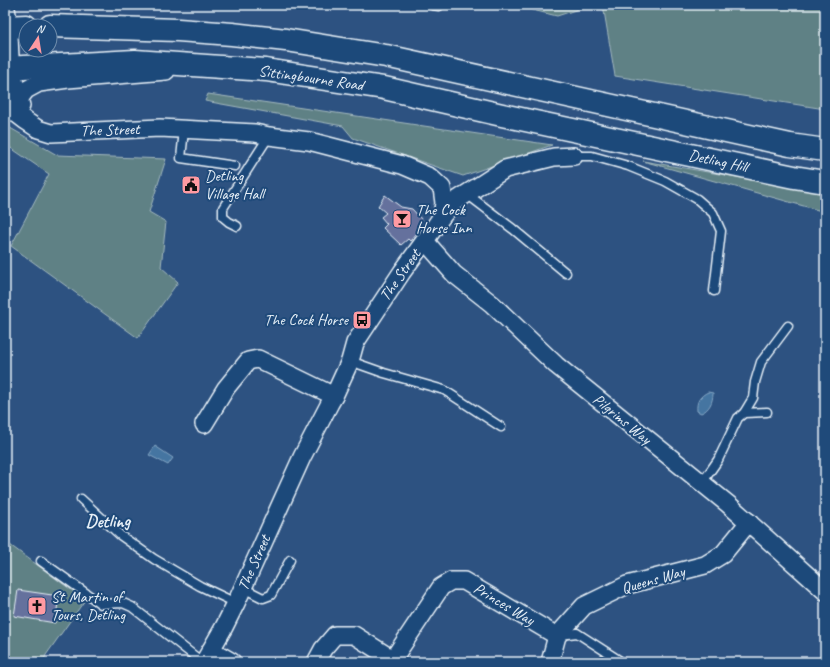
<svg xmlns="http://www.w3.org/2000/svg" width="830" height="667" font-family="Caveat,sans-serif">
<rect width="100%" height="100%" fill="#2d5281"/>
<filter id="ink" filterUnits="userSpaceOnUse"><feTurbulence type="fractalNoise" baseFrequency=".025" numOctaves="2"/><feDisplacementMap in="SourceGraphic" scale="8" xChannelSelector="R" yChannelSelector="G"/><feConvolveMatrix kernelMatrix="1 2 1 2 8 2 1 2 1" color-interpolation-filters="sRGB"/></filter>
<g filter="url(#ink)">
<g fill="#5f8185" stroke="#a4b9be">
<polygon points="512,5 591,5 557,16"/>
<polygon points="603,5 825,5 825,109 615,76"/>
<polygon points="208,94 552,145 463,176 353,138 343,126 205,101"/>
<polygon points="5,125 57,155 166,159 149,212 166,222 161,267 178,282 138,338 11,246 49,174 5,144"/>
<polygon points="643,161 825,192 825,212"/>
<polygon points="10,545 85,600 46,655 43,662 5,662 5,551"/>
</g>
<g fill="#4575a1" stroke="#86a7c4">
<path d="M708,392L713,393C713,402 709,410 701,413L697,411C696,401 700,396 708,392Z"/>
<polygon points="155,446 173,458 168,465 149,455"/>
</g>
<g fill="#65719d" stroke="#e8f1f8">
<polygon points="385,195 401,207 412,209 423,221 416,228 419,231 410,241 408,239 401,245 383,228 387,224 381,217 386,213 378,206"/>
<polygon points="18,590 59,596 55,623 14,616"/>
</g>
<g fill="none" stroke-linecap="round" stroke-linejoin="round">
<g stroke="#e8f1f8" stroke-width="11">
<g id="lane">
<polyline points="432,5 439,6"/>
<polyline points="184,130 181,158 235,166"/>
<polyline points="574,156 592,156 628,166 665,181 697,199 713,213 721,231 714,291"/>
<polyline points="467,194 513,229 566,273"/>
<polyline points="237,226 229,222 223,217 223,208 269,136"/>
<polyline points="350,361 384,373 444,390 501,427"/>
<polyline points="744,413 753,398 755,382 761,362 788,326"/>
<polyline points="702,483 718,460 738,418 744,413 767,412"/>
<polyline points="81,499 120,535 154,559 200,586 236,603"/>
<polyline points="41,561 101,604 123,603 132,607 202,662"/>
<polyline points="243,588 263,598 271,595 290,560"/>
<polyline points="560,635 577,633 622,662"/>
</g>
</g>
<g stroke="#e8f1f8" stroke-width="20">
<g id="street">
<path d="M5,5C11,25 8,46 11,67C13,80 18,93 21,106"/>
<polyline points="19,99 26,90 39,83 68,79 166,71"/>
<polyline points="5,105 26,121 38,129 51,133 160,128 255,133 269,136 309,141 402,165 430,177 442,188 444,203 442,216 434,228 402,272 355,343 350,361 334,396 330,403 302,457 236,603 224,627 204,662"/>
<polyline points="442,216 454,202 505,169 554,157 574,156"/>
<polyline points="425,241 454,274 492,304 556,365 728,504 825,591"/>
<polyline points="204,424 226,388 248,361 258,359 334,396"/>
<polyline points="211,650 232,662"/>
<polyline points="393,659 441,587 451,581 464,581 557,636"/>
<polyline points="316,662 323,649 335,635 354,635 397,662"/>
<polyline points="550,662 557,636 584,606 627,585 705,565 723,554 749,522"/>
</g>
</g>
<g stroke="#e8f1f8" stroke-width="25">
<g id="highway">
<polyline points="50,26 178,30 232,34 286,40 386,56 790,145 825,150"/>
<polyline points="5,27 26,26"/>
<polyline points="5,68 135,61 266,70 384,88 502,115 794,177 825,182"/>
</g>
</g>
<use href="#lane" stroke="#1f4a7a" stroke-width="8"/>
<use href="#street" stroke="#1f4a7a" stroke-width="17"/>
<use href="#highway" stroke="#1f4a7a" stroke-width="22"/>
</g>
</g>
<defs>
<g id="civic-square" transform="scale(1)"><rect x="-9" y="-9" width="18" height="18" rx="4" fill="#ff9aa2" stroke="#1f4a7a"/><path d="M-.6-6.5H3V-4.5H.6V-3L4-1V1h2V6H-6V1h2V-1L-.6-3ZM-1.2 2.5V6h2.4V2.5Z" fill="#111"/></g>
<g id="bar-square" transform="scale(1)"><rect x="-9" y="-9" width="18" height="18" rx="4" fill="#ff9aa2" stroke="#1f4a7a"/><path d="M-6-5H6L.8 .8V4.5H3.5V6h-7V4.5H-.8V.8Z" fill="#111"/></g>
<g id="bus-square" transform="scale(1)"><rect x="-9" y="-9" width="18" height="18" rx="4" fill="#ff9aa2" stroke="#1f4a7a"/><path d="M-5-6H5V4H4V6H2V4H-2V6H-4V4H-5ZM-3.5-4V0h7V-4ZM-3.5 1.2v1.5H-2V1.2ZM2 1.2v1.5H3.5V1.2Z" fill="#111"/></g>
<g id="church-square" transform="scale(1)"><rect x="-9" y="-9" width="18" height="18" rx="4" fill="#ff9aa2" stroke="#1f4a7a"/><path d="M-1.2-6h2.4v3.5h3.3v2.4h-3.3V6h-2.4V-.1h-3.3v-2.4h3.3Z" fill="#111"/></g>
</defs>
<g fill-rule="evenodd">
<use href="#civic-square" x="191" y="185"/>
<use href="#bar-square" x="402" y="219"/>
<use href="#bus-square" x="362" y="320"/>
<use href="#church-square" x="37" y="606"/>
</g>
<g text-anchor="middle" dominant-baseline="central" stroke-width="4" stroke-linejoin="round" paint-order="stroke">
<g font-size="16" fill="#e8f1f8" stroke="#1f4a7a">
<text transform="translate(311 78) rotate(8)">Sittingbourne Road</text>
<text transform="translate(110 130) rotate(-2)">The Street</text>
<text transform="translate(718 161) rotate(12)">Detling Hill</text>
<text transform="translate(400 275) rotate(-55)">The Street</text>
<text transform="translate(622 419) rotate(39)">Pilgrims Way</text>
<text transform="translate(254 563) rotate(-66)">The Street</text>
<text transform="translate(653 580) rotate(-16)">Queens Way</text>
<text transform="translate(504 604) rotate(31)">Princes Way</text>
</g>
<g font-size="16" fill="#e8f1f8" stroke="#1f4a7a" text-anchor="start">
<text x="205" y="176">Detling<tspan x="205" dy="18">Village Hall</tspan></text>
<text x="416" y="210">The Cock<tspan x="416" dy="18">Horse Inn</tspan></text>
<text x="348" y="320" text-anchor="end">The Cock Horse</text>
<text x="51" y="597">St Martin of<tspan x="51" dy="18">Tours, Detling</tspan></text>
</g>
<g font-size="18" font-weight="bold" fill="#e8f1f8" stroke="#1f4a7a">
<text x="108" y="521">Detling</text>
</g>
</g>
<rect width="830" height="667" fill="none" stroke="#1f4a7a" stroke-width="20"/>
<rect x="10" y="10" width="810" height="647" fill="none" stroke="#e8f1f8" stroke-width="1.5" filter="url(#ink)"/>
<g transform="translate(38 38) rotate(12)"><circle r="19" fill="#1f4a7a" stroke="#6f8dac"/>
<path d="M0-3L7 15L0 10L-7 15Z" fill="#ff9aa2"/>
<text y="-6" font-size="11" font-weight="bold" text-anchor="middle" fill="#e8f1f8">N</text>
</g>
</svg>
